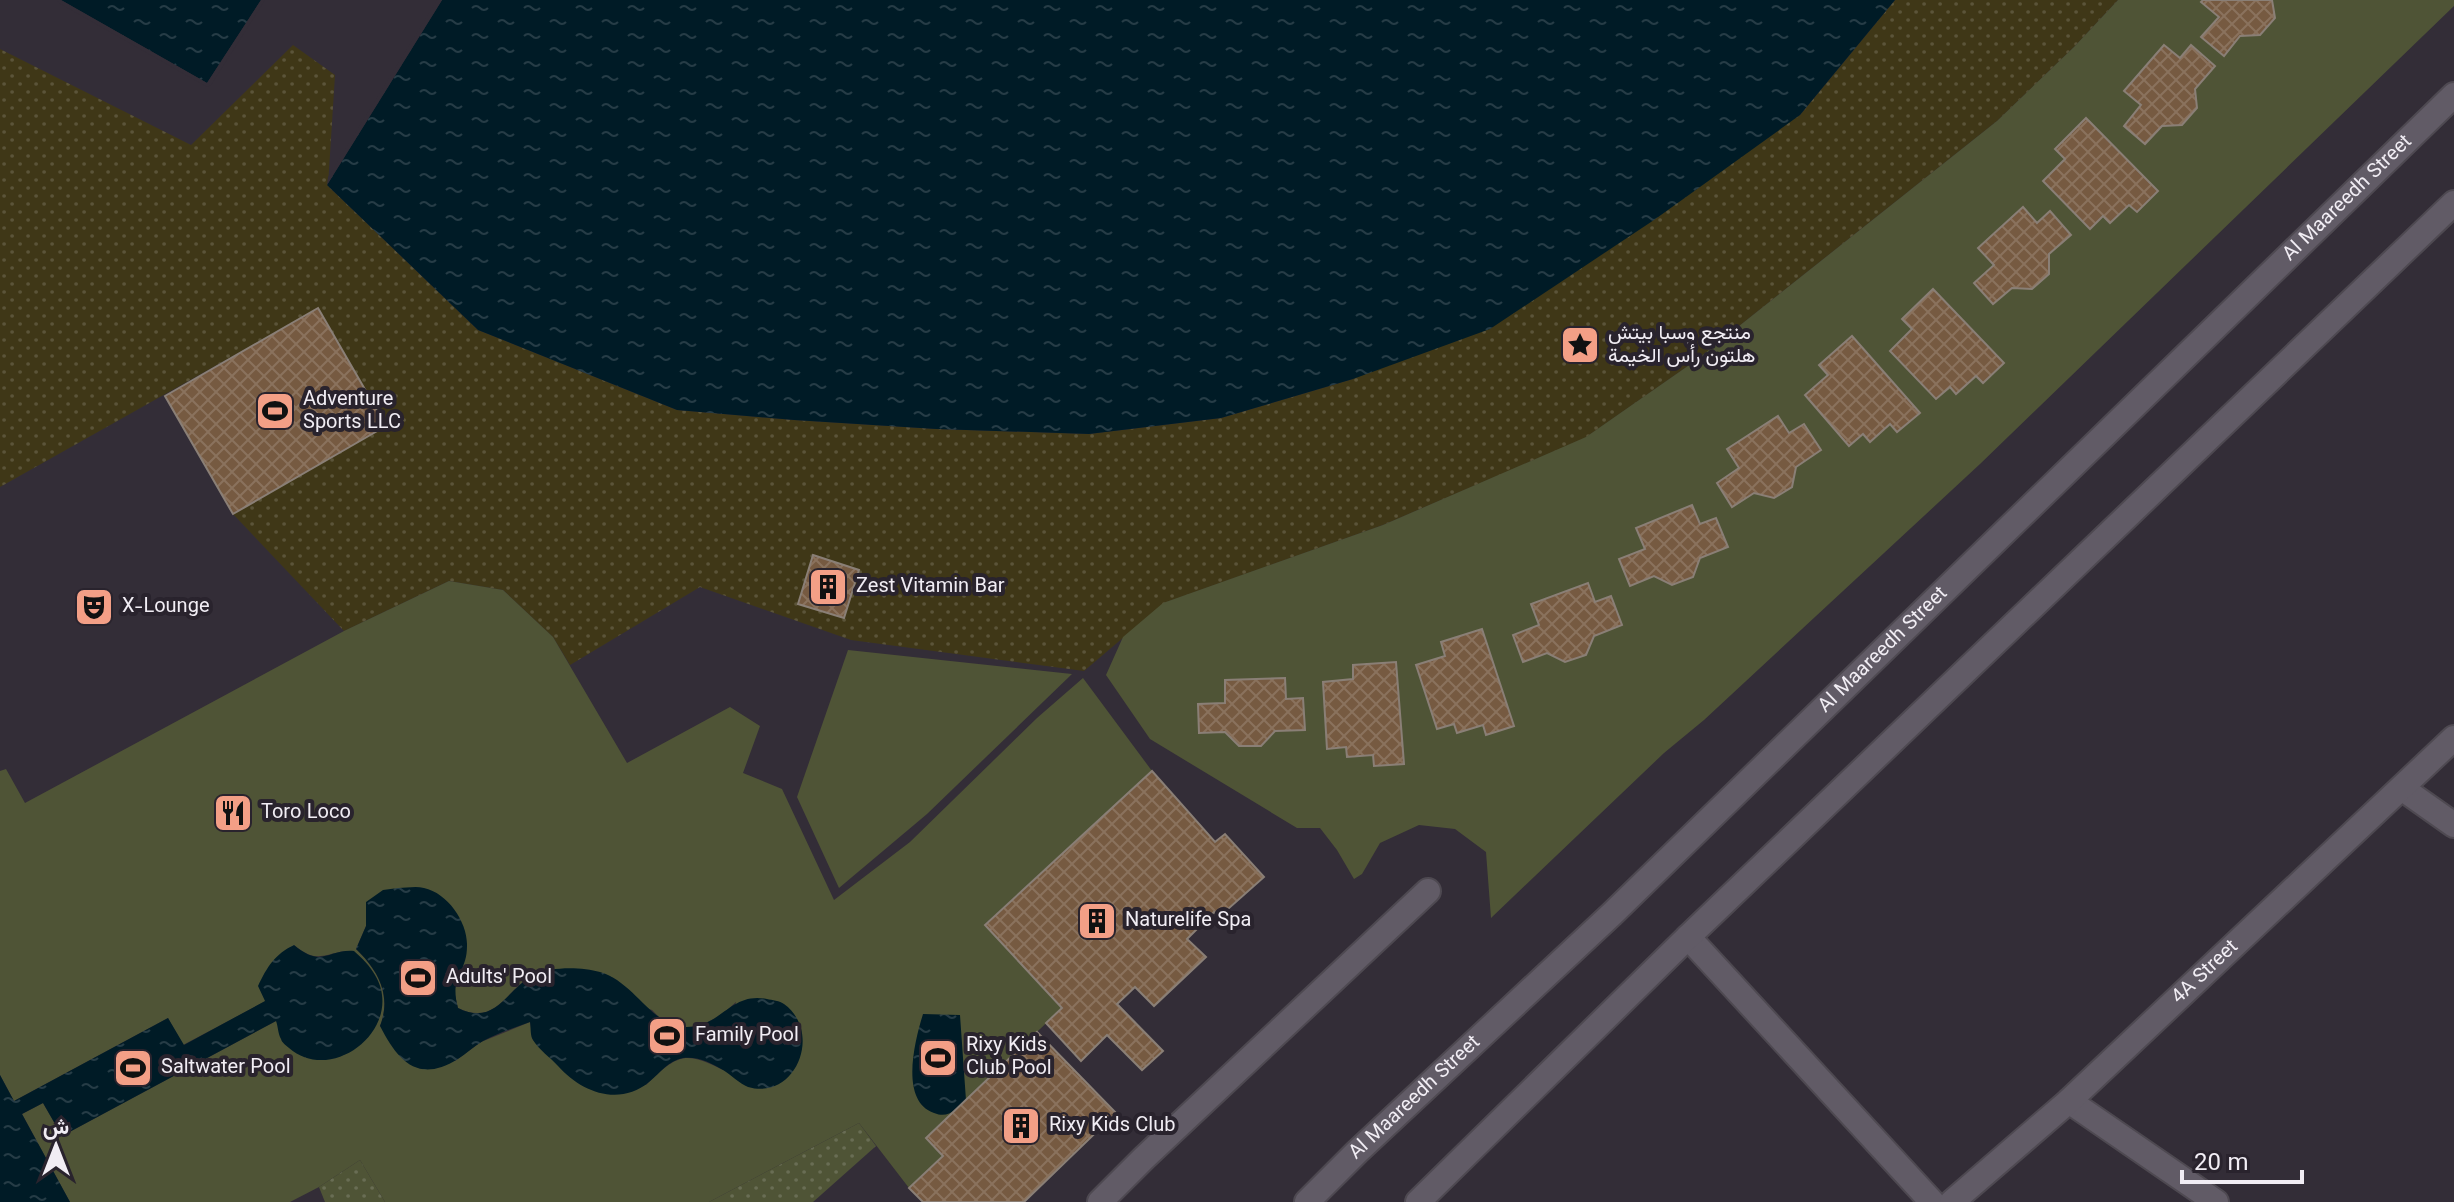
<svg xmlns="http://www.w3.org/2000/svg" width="2454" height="1202" font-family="Georgia,Vazirmatn,serif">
<defs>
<pattern id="grass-dots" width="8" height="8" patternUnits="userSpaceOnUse" patternTransform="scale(2)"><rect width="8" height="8" fill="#4f5436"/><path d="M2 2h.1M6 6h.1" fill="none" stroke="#696d54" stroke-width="1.8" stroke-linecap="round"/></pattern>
<pattern id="sand-dots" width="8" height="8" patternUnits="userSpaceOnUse" patternTransform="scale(2)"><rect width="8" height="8" fill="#3f3717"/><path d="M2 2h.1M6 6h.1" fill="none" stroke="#5b5439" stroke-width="1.8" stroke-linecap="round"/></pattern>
<pattern id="water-ripples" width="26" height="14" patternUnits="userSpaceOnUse" patternTransform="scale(2)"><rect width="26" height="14" fill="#001b26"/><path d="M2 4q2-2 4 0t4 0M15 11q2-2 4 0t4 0" fill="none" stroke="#263c46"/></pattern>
<pattern id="building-cross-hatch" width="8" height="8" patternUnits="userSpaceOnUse" patternTransform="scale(2)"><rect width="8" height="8" fill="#765a41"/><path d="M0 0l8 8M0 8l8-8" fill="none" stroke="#8a725d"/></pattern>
</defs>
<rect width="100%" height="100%" fill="#332d37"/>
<g fill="url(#grass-dots)">
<polygon points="859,1123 876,1146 813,1202 709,1202"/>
<polygon points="360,1160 385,1202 325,1202 319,1187"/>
</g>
<polygon fill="url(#sand-dots)" points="1895,0 2118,0 2074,47 1997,121 1695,361 1585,438 1383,525 1164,603 1084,671 851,640 700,587 570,665 553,637 503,590 449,581 344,631 233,514 385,426 318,308 0,487 0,49 191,145 293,45 335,75 328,186 478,330 677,410 794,420 936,429 1089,434 1221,418 1353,379 1800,115"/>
<g fill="#4f5436" fill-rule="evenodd">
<polygon points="2118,0 2454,0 2454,6 1980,464 1704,720 1664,753 1491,918 1486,852 1455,829 1419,825 1380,843 1362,874 1354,879 1337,850 1320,828 1297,828 1150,739 1106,675 1123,637 1163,603 1383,525 1586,437 1695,361 1997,121 2074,47"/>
<path d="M449,581L503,590L553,637L627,763L730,707L760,726L743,773L782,789L834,900L910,842L1037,718L1083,678L1152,771L985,924L1062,1008L926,1138L943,1156L909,1188L859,1123L709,1202H385L360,1160L319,1187L290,1202H70L22,1114L43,1103L62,1136L276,1021L345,951C321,955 316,963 294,945L266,1001L183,1045L168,1018L14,1101L0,1075V771L6,769L25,803L344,631ZM366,926L464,966L454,991L458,1008C503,1030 509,974 548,971C562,970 633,1002 652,1010C678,1040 711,1026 736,1002L723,1070C684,1050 677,1055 646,1085L548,1055L533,1040L530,1022L481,1042L455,1061L380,1026C392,995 378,970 356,949Z"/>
<polygon points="848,650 1072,674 927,814 839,888 797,797"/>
</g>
<g fill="url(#water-ripples)">
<polygon points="61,0 261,0 207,83"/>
<polygon points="442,0 1895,0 1800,115 1654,220 1490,329 1353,379 1221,418 1089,434 936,429 794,420 677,410 478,330 327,185"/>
<path d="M398,888C406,888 416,886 424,888C448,893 468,923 467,946C467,974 449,975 458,1008C496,1027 505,990 534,975C552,966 582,967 600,972C635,982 651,1026 685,1027C720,1029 730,991 767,999C772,1000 780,1001 784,1004C823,1032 796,1101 748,1087C740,1084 731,1075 723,1070C711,1063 698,1056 683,1058C668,1061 660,1073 649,1082C619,1107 581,1092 558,1066C551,1058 538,1049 533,1040C530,1036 531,1027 530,1022C514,1028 498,1033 483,1041C474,1046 466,1054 458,1059C418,1084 398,1061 380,1026C392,995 378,970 356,949L366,926V902L383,890Z"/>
<path d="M294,945C323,969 327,949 354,951C362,958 370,966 375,975C406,1027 333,1086 289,1048C286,1045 282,1043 281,1039C278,1034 278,1026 276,1021L62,1136L43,1103L22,1114L70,1202H0V1075L14,1101L168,1018L184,1045L265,1001L258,986C267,967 275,954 294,945Z"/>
<path d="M923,1014L960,1015L966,1100C956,1109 949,1119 934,1113C899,1101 915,1040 923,1014Z"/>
</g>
<g fill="#332d37">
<polygon points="57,0 61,0 207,83 261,0 265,0 211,85 207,87 59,3"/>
<polygon points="437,0 442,0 327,185 328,177"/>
</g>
<g fill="url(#building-cross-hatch)" stroke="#8a7f76" stroke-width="2">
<polygon points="2203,0 2272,0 2275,18 2260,35 2240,36 2224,56 2201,37 2219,17 2201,2"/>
<polygon points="2164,45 2180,58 2191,45 2215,66 2195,89 2197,108 2182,125 2162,126 2145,144 2124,126 2141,105 2124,91"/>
<polygon points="2086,118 2158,191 2137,212 2129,205 2110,223 2103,216 2090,229 2043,181 2065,159 2055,149"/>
<polygon points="2023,207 2037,223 2050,211 2071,235 2049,254 2049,274 2032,289 2012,288 1993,304 1974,283 1994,265 1978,248"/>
<polygon points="1933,289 2004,363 1983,383 1976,376 1956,394 1950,387 1936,399 1890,351 1912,329 1902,319"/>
<polygon points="318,308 386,426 233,514 165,396"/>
<polygon points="1852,336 1920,413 1897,432 1890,424 1870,442 1863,434 1849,446 1805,395 1828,375 1819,365"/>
<polygon points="1778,416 1789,433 1804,424 1821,450 1796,467 1792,487 1774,498 1754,493 1732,507 1717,483 1739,468 1727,449"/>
<polygon points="1692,505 1700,524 1716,518 1728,547 1700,558 1693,577 1672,585 1654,576 1630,586 1619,559 1645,549 1636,528"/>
<polygon points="813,555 859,570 844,618 798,604"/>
<polygon points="1588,583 1595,602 1611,596 1622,625 1594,636 1586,655 1565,662 1547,653 1523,662 1513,635 1539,625 1531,604"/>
<polygon points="1482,629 1514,726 1486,735 1483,725 1457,733 1454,724 1437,729 1416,665 1445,656 1441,642"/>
<polygon points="1396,662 1404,764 1374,766 1373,755 1347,757 1346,747 1327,749 1323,682 1353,679 1353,665"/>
<polygon points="1285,678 1286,699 1303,698 1305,730 1275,731 1261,746 1239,746 1225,732 1199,733 1198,704 1225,703 1225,680"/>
<polygon points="1152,771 1215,842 1225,834 1264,877 1219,917 1214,912 1187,939 1206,957 1154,1006 1135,987 1117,1004 1163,1051 1142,1070 1107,1035 1081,1061 1046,1023 1062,1008 985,925"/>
<polygon points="1037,1032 1116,1113 1024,1202 923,1202 909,1188 943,1156 926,1138"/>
</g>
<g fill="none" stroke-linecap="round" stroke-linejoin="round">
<g stroke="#4e4951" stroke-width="28">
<g id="minor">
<polyline points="2403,789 2454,825"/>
<polyline points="1688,937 1932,1202"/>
<polyline points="2069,1101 2216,1202"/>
<polyline points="1100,1202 1144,1158 1428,891"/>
<path id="s1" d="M1307,1202L1357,1152L1612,914L2454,95"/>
<polyline points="1418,1202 1688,937 2454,203"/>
<path id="s2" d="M1952,1202L2069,1101L2454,738"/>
</g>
</g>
<use href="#minor" stroke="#615b66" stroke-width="24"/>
</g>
<defs>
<g id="sight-square" transform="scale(2)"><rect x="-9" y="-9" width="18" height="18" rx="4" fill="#f39f86" stroke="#29232d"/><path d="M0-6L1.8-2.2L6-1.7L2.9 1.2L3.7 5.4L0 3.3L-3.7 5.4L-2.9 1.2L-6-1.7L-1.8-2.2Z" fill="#111"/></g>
<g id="stadium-square" transform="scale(2)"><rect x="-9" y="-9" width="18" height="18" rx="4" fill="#f39f86" stroke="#29232d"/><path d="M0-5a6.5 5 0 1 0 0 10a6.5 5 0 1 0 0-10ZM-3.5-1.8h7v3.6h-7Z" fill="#111"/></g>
<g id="building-square" transform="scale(2)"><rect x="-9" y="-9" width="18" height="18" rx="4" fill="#f39f86" stroke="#29232d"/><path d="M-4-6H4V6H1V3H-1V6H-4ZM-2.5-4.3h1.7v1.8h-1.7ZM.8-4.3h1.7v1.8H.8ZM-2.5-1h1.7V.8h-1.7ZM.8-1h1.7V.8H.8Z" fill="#111"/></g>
<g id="theatre-square" transform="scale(2)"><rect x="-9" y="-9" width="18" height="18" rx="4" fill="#f39f86" stroke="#29232d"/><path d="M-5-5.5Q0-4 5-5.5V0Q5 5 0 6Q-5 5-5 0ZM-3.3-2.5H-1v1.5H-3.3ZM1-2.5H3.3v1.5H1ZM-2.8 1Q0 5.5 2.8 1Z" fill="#111"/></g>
<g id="restaurant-square" transform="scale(2)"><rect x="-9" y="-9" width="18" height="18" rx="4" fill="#f39f86" stroke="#29232d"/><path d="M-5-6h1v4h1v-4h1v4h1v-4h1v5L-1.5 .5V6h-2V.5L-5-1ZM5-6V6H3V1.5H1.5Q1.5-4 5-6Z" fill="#111"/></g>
</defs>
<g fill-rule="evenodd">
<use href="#sight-square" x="1580" y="345"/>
<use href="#stadium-square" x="275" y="411"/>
<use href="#building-square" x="828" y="587"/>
<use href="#theatre-square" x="94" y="607"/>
<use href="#restaurant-square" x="233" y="813"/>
<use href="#building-square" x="1097" y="921"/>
<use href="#stadium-square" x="418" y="978"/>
<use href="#stadium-square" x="667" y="1036"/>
<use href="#stadium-square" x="938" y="1058"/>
<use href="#stadium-square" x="133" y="1068"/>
<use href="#building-square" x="1021" y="1126"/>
</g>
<g text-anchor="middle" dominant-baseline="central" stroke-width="8" stroke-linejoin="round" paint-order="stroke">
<g font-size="20" fill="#f1edf4" stroke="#29232d">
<text stroke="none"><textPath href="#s1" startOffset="1446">Al Maareedh Street</textPath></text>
<text stroke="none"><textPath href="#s1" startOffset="798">Al Maareedh Street</textPath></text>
<text stroke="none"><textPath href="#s2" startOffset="342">4A Street</textPath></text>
<text stroke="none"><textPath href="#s1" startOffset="150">Al Maareedh Street</textPath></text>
</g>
<g font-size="20" fill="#f1edf4" stroke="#29232d" text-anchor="start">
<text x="1608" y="334">منتجع وسبا بيتش<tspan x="1608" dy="23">هلتون رأس الخيمة</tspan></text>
<text x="303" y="400">Adventure<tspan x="303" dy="23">Sports LLC</tspan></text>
<text x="856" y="587">Zest Vitamin Bar</text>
<text x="122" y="607">X-Lounge</text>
<text x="261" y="813">Toro Loco</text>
<text x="1125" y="921">Naturelife Spa</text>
<text x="446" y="978">Adults' Pool</text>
<text x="695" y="1036">Family Pool</text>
<text x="966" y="1046">Rixy Kids<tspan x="966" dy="23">Club Pool</tspan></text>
<text x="161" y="1068">Saltwater Pool</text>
<text x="1049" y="1126">Rixy Kids Club</text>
</g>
</g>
<g transform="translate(56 1146)" stroke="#29232d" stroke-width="6" paint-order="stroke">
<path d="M0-6L14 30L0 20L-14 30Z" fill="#f1edf4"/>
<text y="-12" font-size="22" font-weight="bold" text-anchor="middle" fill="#f1edf4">ش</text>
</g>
<path d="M2182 1170v12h120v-12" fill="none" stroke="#f1edf4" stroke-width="4"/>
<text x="2194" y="1170" font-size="24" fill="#f1edf4" stroke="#29232d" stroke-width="6" paint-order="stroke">20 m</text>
</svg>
